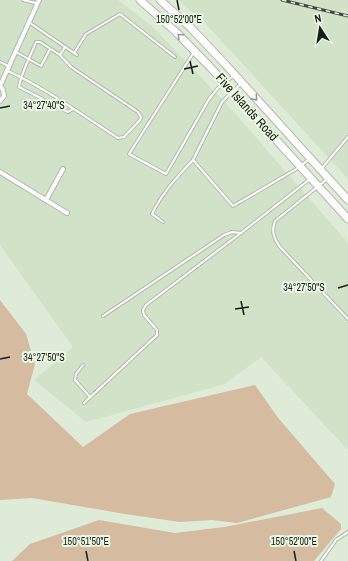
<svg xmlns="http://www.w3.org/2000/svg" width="348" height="561" font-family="'Archivo Narrow',sans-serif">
<rect width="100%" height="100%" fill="#deebd7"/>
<g fill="#d1e2c8">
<polygon points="0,0 118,0 153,27 232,110 348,243 348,450 261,357 225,384 86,422 34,380 73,347 0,245"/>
<polygon points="178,0 348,0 348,179 206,24"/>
</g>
<g fill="#d5bba0">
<polygon points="0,300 26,334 35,364 27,394 83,447 130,414 255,385 279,419 335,484 331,497 237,523 212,520 180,522 125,514 32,498 0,500"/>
<polygon points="322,508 341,524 341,529 314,561 12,561 30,544 99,520 175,533 224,527"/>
</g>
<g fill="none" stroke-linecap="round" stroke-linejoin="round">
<g stroke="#aebaa8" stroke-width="4">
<g id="lane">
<polyline points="23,0 36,3"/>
<polyline points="30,23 77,55"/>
<polyline points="16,52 41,66 50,49"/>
<polyline points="194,52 129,154 166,174 209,99 218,88 233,76"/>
<polyline points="74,53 86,34 120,14 175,57"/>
<polyline points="60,55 65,47"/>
<polyline points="0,62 8,66"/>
<path d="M8,71C47,89 82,115 118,138L124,137L140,120L141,117L138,112L71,67L60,55L40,42H36C31,55 21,73 19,87L68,112L73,109"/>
<polyline points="234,90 241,84"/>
<polyline points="231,93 222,102 193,160 233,206 298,168"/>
<polyline points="302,165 309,159"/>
<polyline points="322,168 348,137"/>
<polyline points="320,185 327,179"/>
<path d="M316,188L275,221C271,232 274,238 280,247L348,319"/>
<path d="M163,222L152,214C162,193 177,177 193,160"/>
<polyline points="103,316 224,235 232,232 241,233"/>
<polyline points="83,365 76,374 75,380 90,397"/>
<polyline points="84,403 157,335 157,330 144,315 143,310 146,305 241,233 310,179"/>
<polyline points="321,561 336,540 348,532"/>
</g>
</g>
<g stroke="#aebaa8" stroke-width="6">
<g id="street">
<polyline points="0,86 39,0"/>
<polyline points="0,86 3,90 4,96 0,101"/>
<polyline points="0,172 67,213"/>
<polyline points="46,200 63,169"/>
</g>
</g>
<g stroke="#aebaa8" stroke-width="9">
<g id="primary">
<polyline points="140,0 176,32 210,67 348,219"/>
<polyline points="160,0 191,28 226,65 348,200"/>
</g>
</g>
<use href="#lane" stroke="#fff" stroke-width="2"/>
<use href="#street" stroke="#fff" stroke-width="4"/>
<use href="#primary" stroke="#fff" stroke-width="7"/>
<g stroke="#40463c" stroke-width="3">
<polyline id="rail" points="282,0 348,16"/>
</g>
<use href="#rail" stroke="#ebf8e4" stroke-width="1.5" stroke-dasharray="4.5" stroke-linecap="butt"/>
</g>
<defs><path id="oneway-chevron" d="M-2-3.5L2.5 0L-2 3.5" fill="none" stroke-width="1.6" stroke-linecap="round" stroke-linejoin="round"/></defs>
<g stroke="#989996">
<use href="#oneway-chevron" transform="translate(180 36) rotate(-134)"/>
<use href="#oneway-chevron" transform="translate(255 98) rotate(48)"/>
</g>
<path fill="none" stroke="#191d16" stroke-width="1.5" d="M177,0L179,10M190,61L193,74M184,69L198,66M0,108L10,106M338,288L348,285M241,301L244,315M235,309L249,307M0,359L10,357M86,551L88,561M294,551L296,561"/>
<g text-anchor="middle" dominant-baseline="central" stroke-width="4" stroke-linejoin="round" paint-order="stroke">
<g font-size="13" fill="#191d16" stroke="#ebf8e4">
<text transform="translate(247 107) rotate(48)">Five Islands Road</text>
</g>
</g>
<g font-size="10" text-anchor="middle" fill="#191d16" stroke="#ebf8e4" stroke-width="4" stroke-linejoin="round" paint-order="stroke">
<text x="179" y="23">150°52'00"E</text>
<text x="44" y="109">34°27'40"S</text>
<text x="304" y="291">34°27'50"S</text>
<text x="44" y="361">34°27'50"S</text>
<text x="86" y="545">150°51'50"E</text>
<text x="294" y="545">150°52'00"E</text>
</g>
<g transform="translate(320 28) rotate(348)" stroke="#ebf8e4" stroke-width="3" paint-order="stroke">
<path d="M0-3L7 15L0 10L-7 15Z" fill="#191d16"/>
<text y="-6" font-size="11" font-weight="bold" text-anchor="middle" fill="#191d16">N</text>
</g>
</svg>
